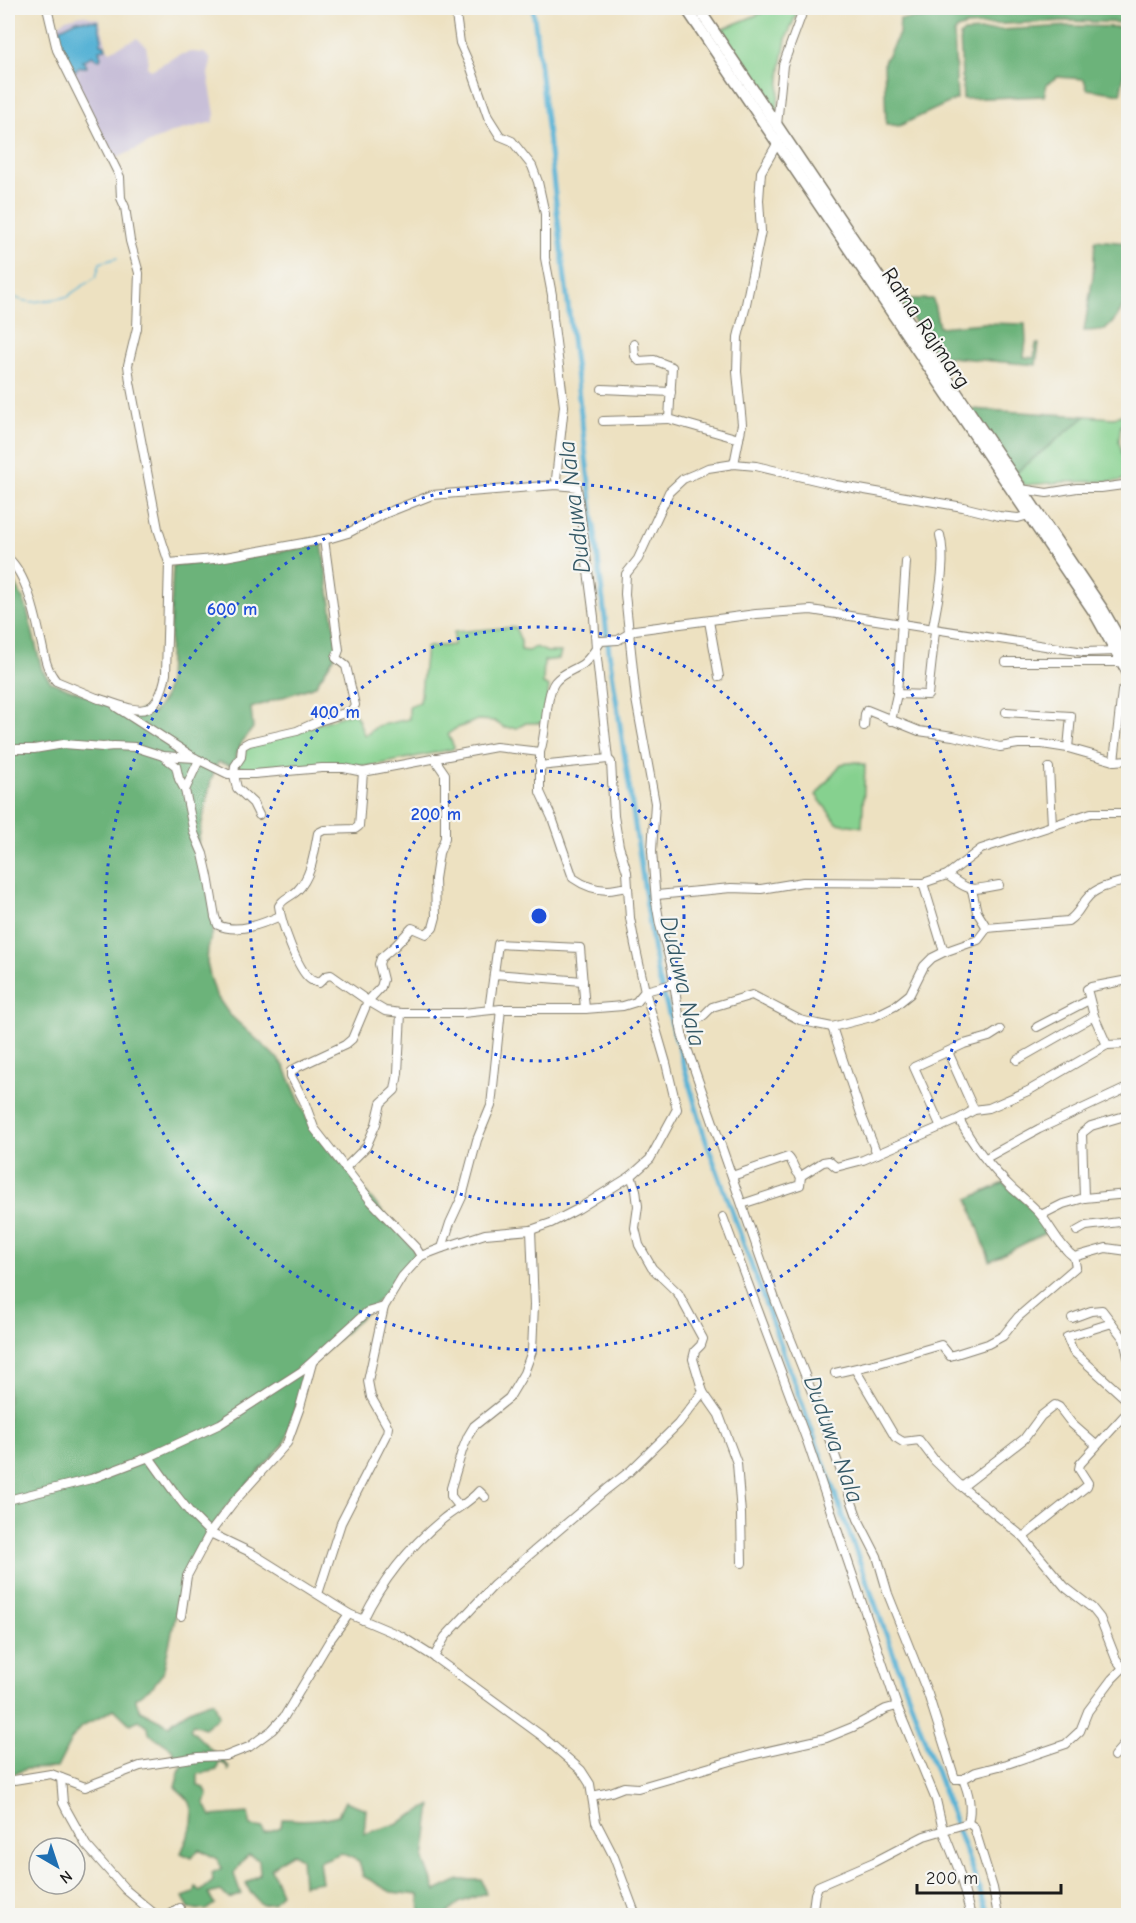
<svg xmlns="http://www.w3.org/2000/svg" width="1136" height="1923" font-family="'Comic Neue',sans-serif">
<rect width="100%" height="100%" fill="#f6f6f2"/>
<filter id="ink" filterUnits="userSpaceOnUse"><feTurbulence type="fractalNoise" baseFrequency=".0167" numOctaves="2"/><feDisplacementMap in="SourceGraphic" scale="12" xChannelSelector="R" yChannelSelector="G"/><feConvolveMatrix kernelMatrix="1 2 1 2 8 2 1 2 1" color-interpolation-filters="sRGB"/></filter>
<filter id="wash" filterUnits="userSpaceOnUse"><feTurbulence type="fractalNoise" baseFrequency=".008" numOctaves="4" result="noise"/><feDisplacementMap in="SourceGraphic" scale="24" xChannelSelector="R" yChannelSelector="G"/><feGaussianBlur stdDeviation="1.35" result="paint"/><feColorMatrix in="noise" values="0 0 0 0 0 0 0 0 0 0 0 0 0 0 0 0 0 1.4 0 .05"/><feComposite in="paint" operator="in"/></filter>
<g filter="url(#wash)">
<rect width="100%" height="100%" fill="#ede1c1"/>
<polygon fill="#c8bfd8" points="82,15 99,19 107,48 110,51 137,38 146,46 148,58 147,67 151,70 179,55 191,52 204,53 210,58 211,62 208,74 215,114 213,122 173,132 115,159 63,58 55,27 66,19"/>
<g fill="#86d18f" stroke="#517656" stroke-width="1.5">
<polygon points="774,8 799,8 786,39 781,68 777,114 731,50 720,30"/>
<polygon points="1128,412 1128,417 1121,424 1119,441 1128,477 1120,481 1065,482 1024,485 1016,473 1086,416 1114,418"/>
<path d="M515,627L521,641V650L528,651L536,647L547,652H561L559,659L544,661L543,684L549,687L544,723H526L517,728H505L494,721L478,720L455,729L448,734L454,747L453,749L371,766L342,765L253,770L237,766L244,747L352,713L355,714C360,721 361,729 365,736L377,726L409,719V706L420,702L426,647L454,645V632Z"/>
<polygon points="857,762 865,765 865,768 862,827 837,823 816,795 841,764"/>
</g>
<g fill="#6cb37a" stroke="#44684b" stroke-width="1.5">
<polygon points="932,8 1128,8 1128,23 1067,21 966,26 957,29 954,34 957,99 899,126 886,124 884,62 899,34 900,19 928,18"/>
<polygon points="1069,26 1128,27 1128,40 1121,94 1087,89 1084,79 1057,77 1047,84 1044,96 963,99 960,36 964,32"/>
<path d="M1095,240L1128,243C1129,251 1126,259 1127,267C1130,291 1124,314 1105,330L1084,331L1093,276Z"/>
<polygon points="905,299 933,299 939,327 983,323 1025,324 1026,341 1024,357 1034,358 1036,344 1039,344 1036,365 939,356 935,353 902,302"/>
<polygon points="971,409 1086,416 1014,474"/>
<path d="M322,544L338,651L315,686L251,708L253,728L242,742L232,766L218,762L211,780L197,847L206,879L214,928L208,948L207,963L210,976L216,995L229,1014L278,1059L284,1066L311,1127L413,1248L415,1255L375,1304L309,1367L284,1444L226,1507L198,1548L181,1591L163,1673L153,1686L136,1698V1701L140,1710L169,1725C183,1712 196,1706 214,1701L219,1716L204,1728L193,1724L190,1729L215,1753L174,1756L172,1749L149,1733L148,1727L139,1720L130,1724L114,1709L82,1727L72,1738L57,1768L26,1769L8,1776V567L26,606L42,670L51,682L93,698L132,717L140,710L152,714L164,699L168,681L173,565L240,559Z"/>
<polygon points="1004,1183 1043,1219 1047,1232 990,1261 968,1199"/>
<path d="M222,1759L229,1767L228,1770L226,1765L219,1762L217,1770L198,1774V1786L205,1788L208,1796L204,1802L211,1816L248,1813L251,1826L263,1828L264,1833L281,1827L282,1819C301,1820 319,1821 338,1815L345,1801L366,1809L364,1834L396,1824L431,1805L424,1860L436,1891L459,1880H482L486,1893L459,1903L446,1915H420L419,1895L391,1892L363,1876L359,1861L341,1853L319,1862L322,1882L303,1885L301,1858L293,1853L281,1860L271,1869L281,1893L273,1903L262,1905L250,1892L246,1883L260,1874L259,1860L249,1855L242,1861L234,1874L241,1894L229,1899L221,1891L208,1894L215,1904L207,1910L189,1909L183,1897L194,1893L196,1887L201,1891L213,1881L212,1873L222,1868L217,1859L199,1849L192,1858L181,1853C188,1837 198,1818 189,1801C186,1796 179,1791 175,1787L180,1769L182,1768V1764L186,1761Z"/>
</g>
<polygon fill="#57b2d5" stroke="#3a6778" stroke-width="1.5" points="77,20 98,21 102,39 100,44 105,45 106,49 99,50 101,57 99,60 92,56 82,61 85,62 87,67 80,67 73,72 63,56 58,33 61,28"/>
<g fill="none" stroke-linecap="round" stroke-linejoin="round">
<path stroke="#57b2d5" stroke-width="1.5" d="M8,292C25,309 47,299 68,297L72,293L96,277L100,263L117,258"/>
<polyline stroke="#57b2d5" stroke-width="5" points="533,8 609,652 657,972 704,1135 989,1916"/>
</g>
</g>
<g filter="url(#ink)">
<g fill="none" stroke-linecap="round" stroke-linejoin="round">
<g stroke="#847e6e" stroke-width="10">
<g id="minor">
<polyline points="47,8 57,50 120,177 121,198 125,207 130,241 139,273 137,328 128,365 130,382 158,529 169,563"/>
<polyline points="455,8 460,43 471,68 488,117 500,136 512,141 532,166 538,182 545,214 545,258 552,295 553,318 564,406 556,479 561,485"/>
<polyline points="777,125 783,65 804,8"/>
<polyline points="634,344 635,356 639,361 654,360 672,367 669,419 739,439"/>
<polyline points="602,389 671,392"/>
<polyline points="603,421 669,419"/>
<polyline points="734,464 742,424 737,372 738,337 745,309 761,231 759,200 761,172 777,144 777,140"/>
<polyline points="1021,489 1047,493 1077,488 1101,488 1123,485"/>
<polyline points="1029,515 1018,518 999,516 963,507 836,485 756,466 734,464 708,468 695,474 683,479 669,492 638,559 626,574 625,594 636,699 655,803 652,851 656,902 660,925 671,964 682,1034 776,1302 817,1405 858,1519 877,1556 888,1594 928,1694 955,1779 963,1779 976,1772 1007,1764 1066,1744 1080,1731 1088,1711 1112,1679 1128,1663"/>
<path d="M8,558C26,574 35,613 40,636C44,652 45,668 56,681L99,699"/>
<path d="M906,562L897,694L928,695L935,631L933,627C938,598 947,563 940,535"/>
<polyline points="709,621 719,677"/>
<polyline points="1006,662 1123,662"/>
<path d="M97,698C135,709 156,726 166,674L169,563L214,559L331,538L348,533L384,514L432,495L556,485L577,487L594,617L596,649L608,759L611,762L614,816L619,846L627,872L630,918L635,945L645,991L666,1063L677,1109L650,1159L631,1176L578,1209L551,1223L531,1230L485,1234L442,1248L421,1256L402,1277L384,1307L368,1381L371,1397L388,1427L387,1433L341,1523L318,1594"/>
<path d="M116,707L195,758L228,774H254L322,768H344L363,772L496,747L540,752C547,733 545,695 555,682C562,673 574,670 583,664C590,658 596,649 601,641L618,640L635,630L756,614L811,610L1084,652L1117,651"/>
<polyline points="1006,712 1071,716 1068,748"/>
<polyline points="891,721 897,694"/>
<polyline points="864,726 865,714 867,710 919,731 953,736 1000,747 1018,744 1042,744 1068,748 1114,761 1128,760"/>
<polyline points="8,749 34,749 64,744 103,747 114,746 135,747 163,756 195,758"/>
<path d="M540,752V792L552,818L573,878C583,885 595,890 608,890C615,890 621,887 628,888"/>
<polyline points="163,756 176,766 179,779 185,790"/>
<path d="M199,760L185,790L194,833L203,854L208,876L215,917L218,925C237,934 262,924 280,916"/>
<polyline points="1114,761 1122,691 1128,685"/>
<polyline points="539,766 608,759"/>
<polyline points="1049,768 1052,825"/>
<path d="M363,772L359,826L355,829L324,830L318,833C314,853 312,876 297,891C291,897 283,898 279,906C281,922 297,969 310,979C312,981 316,982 319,983L326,976L331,975L368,1001L385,1011L401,1013H463L501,1009H585L623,1006L636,1002L645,991L673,984"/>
<polyline points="259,815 253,803 237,788 234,775 235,766 241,757 242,746 249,742 297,731 319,721 351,711 355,705 346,666 336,658 339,650 324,539"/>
<path d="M947,875C972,893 970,890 999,885"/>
<polyline points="923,883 944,952"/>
<polyline points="972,890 977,912 987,928"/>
<polyline points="657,895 731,888 761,889 803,882 923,883 947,875 981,849 1091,813 1128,813"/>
<polyline points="494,974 583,981"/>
<polyline points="489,1010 498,944 580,948 585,1009"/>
<path d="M680,1023L697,1020L704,1015L712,1007L752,995L800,1020L817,1024L832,1027L875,1016L895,1006L910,994L924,966L932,958L944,952L978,940L987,928L1068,921C1080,913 1080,905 1089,896C1099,886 1115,884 1128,880"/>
<polyline points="832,1027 861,1114 877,1154"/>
<polyline points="1037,1027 1089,1000"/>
<polyline points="1107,1045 1094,1016 1087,989 1091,987 1128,980"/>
<polyline points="948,1052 974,1110"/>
<polyline points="1017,1060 1094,1016"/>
<path d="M959,1119C972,1144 992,1169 1013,1189C1022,1197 1032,1205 1040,1214C1052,1228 1059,1246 1074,1257L1106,1248L1128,1251"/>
<polyline points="941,1127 914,1067 964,1044 989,1037 1000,1030"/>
<polyline points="986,1158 1039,1129 1127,1088"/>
<polyline points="345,1168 366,1147 376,1124 381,1103 395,1090 398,1073 401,1013"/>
<polyline points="631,1176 636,1190 638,1206 635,1228 639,1245 652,1268 678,1293 703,1339 701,1345 695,1351 693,1359 703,1392 719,1415 737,1463 741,1514 742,1563"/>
<path d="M732,1176L788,1157C794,1162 793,1171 801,1176L823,1162L829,1161L836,1167L863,1160L959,1119L974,1110L989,1108L1028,1091L1107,1045L1128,1044"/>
<polyline points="1084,1198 1082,1133 1091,1126 1128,1115"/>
<polyline points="742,1204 800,1185 801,1176"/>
<polyline points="1041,1215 1063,1204 1084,1198 1128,1194"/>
<polyline points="723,1217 807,1441 897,1706 936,1800 943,1830 958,1868 971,1916"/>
<polyline points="1077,1231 1086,1226 1128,1221"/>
<polyline points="442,1248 450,1223 462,1197 477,1140 491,1106 501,1009"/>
<polyline points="421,1256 416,1248 371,1201 314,1128 304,1101 291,1076 291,1071 298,1067 345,1045 352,1039 368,1001 381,987 383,980 379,964 381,958 396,945 412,928 426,934 433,928 436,917 435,879 439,853 445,838 445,774 434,758"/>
<polyline points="1072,1318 1091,1311 1102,1310 1124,1339 1128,1357"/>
<polyline points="1112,1323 1067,1337 1073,1351 1128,1401"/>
<polyline points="855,1369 895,1437 903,1442 919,1440 935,1461 962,1487"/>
<polyline points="835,1373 879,1363 941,1345 950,1356 988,1344 1003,1336 1018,1317 1076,1267 1074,1257"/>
<polyline points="1096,1445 1072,1424 1059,1407 1055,1405 1041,1416 1024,1439 962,1487 1023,1537 1065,1587 1092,1608 1100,1618 1116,1659 1123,1668"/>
<polyline points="149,1457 177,1496 192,1515 210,1533 250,1552 349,1614 401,1636 434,1657 542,1736 581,1770 590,1784 596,1822 614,1857 636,1916"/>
<polyline points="8,1500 91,1479 149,1457 220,1424 302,1371 367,1312 384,1307"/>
<polyline points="459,1506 451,1496 451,1488 462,1451 468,1436 474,1426 509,1398 524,1373 532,1351 534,1305 531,1230"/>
<polyline points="1023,1537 1087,1486 1088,1483 1079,1469 1080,1464 1124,1416 1128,1414"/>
<polyline points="181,1616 187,1576 210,1533 232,1504 287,1443 300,1407 312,1363"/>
<path d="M363,1620C382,1581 409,1547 443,1519C454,1510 470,1502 479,1491L485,1497"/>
<polyline points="434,1657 445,1637 494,1585 607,1489 630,1471 678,1424 703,1392"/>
<polyline points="1114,1756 1128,1740"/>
<polyline points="61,1778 63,1803 66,1809 86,1845 126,1890 157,1916"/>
<path d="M963,1779C969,1794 972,1807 968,1823"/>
<polyline points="8,1781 51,1774 85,1787 140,1766 198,1757 226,1756 249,1747 272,1730 284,1717 330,1640 349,1614"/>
<polyline points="592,1796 611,1792 624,1787 638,1788 755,1754 826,1738 853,1727 886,1709 897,1706"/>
<polyline points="968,1823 974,1827 993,1888 998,1916"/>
<polyline points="168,1916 180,1908"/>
<polyline points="812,1916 815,1894 818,1886 874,1862 924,1836 968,1823"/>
</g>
</g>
<g stroke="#847e6e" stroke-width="13">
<g id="highway">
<polyline points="686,8 1094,612 1128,673"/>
<polyline points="698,8 1103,610 1128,654"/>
</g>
</g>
<use href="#minor" stroke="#fff" stroke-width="8"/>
<use href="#highway" stroke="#fff" stroke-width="10"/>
</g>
</g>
<g fill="none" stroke="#1d4ed8" stroke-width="3" stroke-dasharray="3 6">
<circle cx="539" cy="916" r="145"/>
<circle cx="539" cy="916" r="289"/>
<circle cx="539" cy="916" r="434"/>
</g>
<g text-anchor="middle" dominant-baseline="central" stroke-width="4.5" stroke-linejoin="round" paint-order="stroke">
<g font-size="22" fill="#1c1c1c" stroke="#f6f6f2">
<text transform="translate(926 328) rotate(56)">Ratna Rajmarg</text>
</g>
<g font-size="24" font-style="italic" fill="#345866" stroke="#f6f6f2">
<text transform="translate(574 507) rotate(-97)">Duduwa Nala</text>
<text transform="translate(683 981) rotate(77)">Duduwa Nala</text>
<text transform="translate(834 1439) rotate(70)">Duduwa Nala</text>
</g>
</g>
<circle cx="539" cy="916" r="9" fill="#1d4ed8" stroke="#f6f6f2" stroke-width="3"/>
<g font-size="18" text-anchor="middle" font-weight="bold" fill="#1d4ed8" stroke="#f6f6f2" stroke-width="4.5" stroke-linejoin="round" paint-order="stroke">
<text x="232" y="615">600 m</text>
<text x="335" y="718">400 m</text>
<text x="436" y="820">200 m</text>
</g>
<rect width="1136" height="1923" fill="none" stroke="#f6f6f2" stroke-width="30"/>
<g transform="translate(57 1866) rotate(141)"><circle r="28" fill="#f6f6f2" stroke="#9f9f9c" stroke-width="1.5"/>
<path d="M0-4.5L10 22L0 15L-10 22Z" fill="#1f6fb2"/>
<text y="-9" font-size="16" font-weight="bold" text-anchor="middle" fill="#1c1c1c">N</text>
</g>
<path d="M917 1884v9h144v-9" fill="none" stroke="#1c1c1c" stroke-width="3"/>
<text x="926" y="1884" font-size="18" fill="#1c1c1c" stroke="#f6f6f2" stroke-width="4.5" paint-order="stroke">200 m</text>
</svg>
